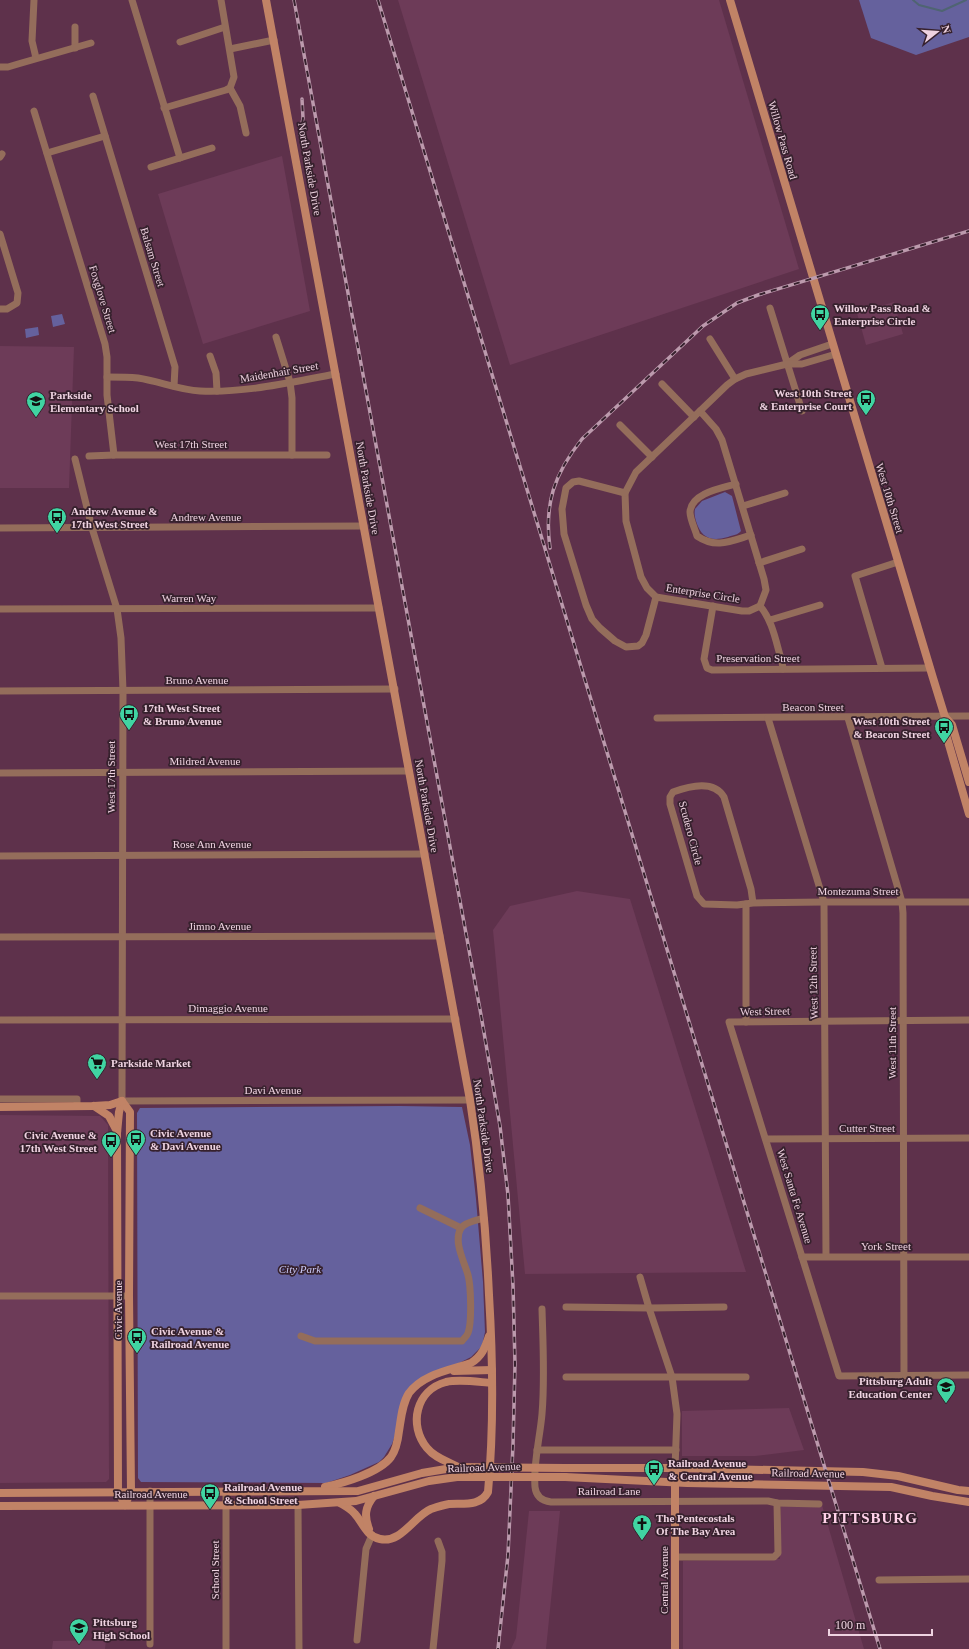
<svg xmlns="http://www.w3.org/2000/svg" width="969" height="1649" font-family="Georgia,serif">
<rect width="100%" height="100%" fill="#5e314b"/>
<g fill="#6d3b58">
<polygon points="398,0 719,0 799,269 510,365"/>
<polygon points="282,156 310,311 203,344 158,194"/>
<polygon points="894,302 903,334 866,345 857,313"/>
<polygon points="0,346 74,347 69,488 0,488"/>
<polygon points="577,891 630,899 746,1272 525,1274 493,930 510,906"/>
<polygon points="0,1115 100,1116 108,1125 109,1479 106,1482 0,1483"/>
<polygon points="789,1408 804,1450 755,1456 682,1456 682,1411"/>
<polygon points="822,1505 864,1649 683,1649 683,1561 780,1559 781,1506"/>
<polygon points="529,1511 560,1511 546,1649 511,1649 516,1638"/>
<polygon points="106,1640 105,1649 52,1649 53,1641"/>
</g>
<g fill="#65619d">
<polygon points="859,0 969,0 969,37 916,55 871,38"/>
<polygon points="62,314 65,324 53,327 51,316"/>
<polygon points="38,327 39,335 26,338 25,329"/>
<path d="M725,492L732,496L741,531C738,535 733,535 728,537C711,542 701,538 696,521C695,517 694,514 695,509L702,501Z"/>
<polygon points="399,1106 462,1107 470,1145 476,1199 483,1282 485,1332 482,1346 471,1357 412,1387 392,1444 384,1457 379,1462 350,1475 326,1483 141,1482 138,1478 137,1113 140,1108"/>
</g>
<g fill="none" stroke-linecap="round" stroke-linejoin="round">
<polyline stroke="#4f6472" stroke-width="2" points="913,0 919,5 942,11 966,0"/>
<g stroke="#946d5b" stroke-width="7">
<polyline points="34,0 32,41 36,58"/>
<polyline points="132,0 180,158"/>
<polyline points="180,42 225,27"/>
<polyline points="75,48 75,27"/>
<polyline points="230,49 274,40"/>
<polyline points="0,67 8,67 18,64 91,43"/>
<polyline points="230,88 240,106 246,133"/>
<polyline points="93,96 175,367 174,386"/>
<polyline points="164,108 226,90 230,88 234,77 221,0"/>
<polyline points="34,111 105,344 107,357 107,395 114,455"/>
<polyline points="47,153 105,136"/>
<polyline points="0,157 2,154"/>
<polyline points="151,167 212,148"/>
<polyline points="0,234 18,293 17,303 7,309 0,309"/>
<polyline points="770,308 802,411"/>
<polyline points="276,337 290,382 292,398 292,455"/>
<polyline points="710,339 735,379"/>
<polyline points="210,356 216,373 217,391"/>
<polyline points="787,364 800,355 832,344"/>
<path d="M107,377C117,377 128,377 138,378C159,381 179,390 200,391C247,393 291,382 336,374"/>
<polyline points="662,384 694,417"/>
<polygon points="700,411 716,429 722,440 764,579 766,590 760,606 749,611 742,611 656,597 647,588 641,577 626,521 625,493 636,472"/>
<polyline points="700,411 727,385 735,379 746,374 787,364 802,364 836,354"/>
<polyline points="620,425 652,457"/>
<polyline points="89,456 114,455 327,455"/>
<polyline points="75,459 92,528 117,609 121,638 123,691 122,1101 470,1100"/>
<path d="M736,484C722,488 691,493 690,512C690,519 695,529 697,536C716,549 731,541 751,535"/>
<polyline points="625,493 579,481 573,482 566,488 562,509 564,534 586,605 592,619 600,628 615,641 626,647 638,646 642,643 646,635 656,597"/>
<polyline points="743,506 785,493"/>
<polyline points="0,528 364,526"/>
<polyline points="759,563 802,549"/>
<polyline points="713,606 704,659 707,668 712,670 930,668"/>
<path d="M760,606C773,621 776,643 782,662L783,669"/>
<polyline points="0,609 379,608"/>
<polyline points="770,620 820,605"/>
<polyline points="882,668 855,576 898,562"/>
<polyline points="0,691 395,689"/>
<polyline points="657,718 969,716"/>
<polyline points="768,718 824,902 826,1256"/>
<polyline points="848,718 902,902 903,913 904,1376"/>
<polyline points="0,773 409,771"/>
<polyline points="0,856 425,854"/>
<path d="M753,903L751,889L724,797C714,780 689,786 673,792L670,797V804L697,896L704,904L737,905L753,903L824,902H969"/>
<polyline points="0,937 440,936"/>
<polyline points="0,1020 456,1019"/>
<polyline points="969,1020 729,1022 839,1376 969,1375"/>
<polyline points="746,1022 746,904"/>
<polyline points="0,1099 77,1099 77,1106"/>
<polyline points="766,1139 969,1138"/>
<polyline points="420,1208 461,1228"/>
<polyline points="802,1257 969,1257"/>
<polyline points="640,1277 649,1308 672,1377 677,1414 675,1468"/>
<polyline points="0,1296 129,1296"/>
<polyline points="566,1307 649,1308 724,1307"/>
<path d="M542,1309C543,1344 545,1379 542,1414C540,1438 533,1463 535,1487C536,1497 543,1501 551,1502L768,1501L777,1503L819,1504"/>
<path d="M301,1336L315,1341H462C464,1338 467,1336 468,1333C472,1323 471,1286 468,1275C464,1261 453,1241 461,1228C465,1222 478,1220 484,1218"/>
<polyline points="566,1377 746,1377"/>
<polyline points="537,1450 676,1450"/>
<polyline points="150,1491 150,1644"/>
<polyline points="298,1505 299,1649"/>
<polyline points="675,1557 774,1557 778,1553 777,1503"/>
<polyline points="879,1580 969,1579"/>
<polyline points="357,1640 366,1549 372,1535"/>
<polyline points="226,1649 226,1491"/>
<polyline points="433,1649 442,1561 442,1552 438,1541"/>
</g>
<g stroke="#c18366" stroke-width="8">
<path d="M266,0L470,1100C480,1165 486,1230 489,1295C493,1361 494,1427 488,1492C480,1507 463,1503 449,1504C443,1505 437,1507 431,1509C414,1516 401,1544 380,1539C366,1536 363,1523 355,1514C351,1509 345,1506 340,1503"/>
<polyline points="730,0 933,678 945,717 952,725 969,782"/>
<polyline points="945,717 943,724 969,814"/>
<polyline points="122,1101 130,1112 129,1296 131,1491 125,1505"/>
<polyline points="122,1101 119,1112 117,1133 118,1491 125,1505"/>
<polyline points="94,1106 109,1116 117,1131"/>
<polyline points="0,1107 94,1106 110,1105 122,1101"/>
<polyline points="454,1371 492,1370"/>
<path d="M458,1467C447,1461 435,1458 427,1448C408,1425 416,1390 446,1382C460,1379 478,1382 492,1383"/>
<polyline points="565,1468 675,1468 863,1472 898,1476 958,1490 969,1491"/>
<polyline points="565,1477 687,1483 891,1487 932,1496 969,1502"/>
<path d="M325,1487C343,1483 379,1473 391,1457C396,1450 398,1440 399,1431C401,1419 402,1404 409,1393C423,1374 450,1370 471,1363C482,1356 485,1348 489,1336"/>
<polyline points="0,1493 358,1491 422,1473 458,1467"/>
<polyline points="0,1506 298,1505 356,1501 429,1481 457,1477"/>
<path d="M369,1529C364,1516 365,1507 374,1496"/>
<polyline points="675,1649 675,1468"/>
</g>
<g stroke="#bc9aad" stroke-width="3.5">
<g id="rail">
<polyline points="294,0 481,1015 500,1126 508,1195 513,1286 515,1364 513,1445 508,1555 498,1649"/>
<polyline points="378,0 880,1649"/>
<polyline points="300,135 303,118 302,99"/>
<path d="M550,548C544,504 554,474 582,439L703,326L737,303L758,295L969,231"/>
</g>
</g>
<use href="#rail" stroke="#36212d" stroke-width="2" stroke-dasharray="6" stroke-linecap="butt"/>
<g stroke="#c18366" stroke-width="8">
<polyline points="458,1467 565,1468"/>
<polyline points="457,1477 565,1477"/>
</g>
</g>
<defs>
<g id="bus-pin" transform="scale(1)"><path d="M0 17L-7.5 6A9.5 9.5 0 1 1 7.5 6Z" fill="#40d4a2" stroke="#36212d"/><path d="M-5-6H5V4H4V6H2V4H-2V6H-4V4H-5ZM-3.5-4V0h7V-4ZM-3.5 1.2v1.5H-2V1.2ZM2 1.2v1.5H3.5V1.2Z" fill="#111"/></g>
<g id="school-pin" transform="scale(1)"><path d="M0 17L-7.5 6A9.5 9.5 0 1 1 7.5 6Z" fill="#40d4a2" stroke="#36212d"/><path d="M0-5L7-2L0 1L-7-2ZM-4 1L0 2.5L4 1V4Q0 6-4 4Z" fill="#111"/></g>
<g id="supermarket-pin" transform="scale(1)"><path d="M0 17L-7.5 6A9.5 9.5 0 1 1 7.5 6Z" fill="#40d4a2" stroke="#36212d"/><path d="M-6-5.5h2.5l.6 2H6L4.5 2H-2.5L-4.4-4H-6ZM-1.5 3.2a1.3 1.3 0 1 0 .1 0ZM3 3.2a1.3 1.3 0 1 0 .1 0Z" fill="#111"/></g>
<g id="church-pin" transform="scale(1)"><path d="M0 17L-7.5 6A9.5 9.5 0 1 1 7.5 6Z" fill="#40d4a2" stroke="#36212d"/><path d="M-1.2-6h2.4v3.5h3.3v2.4h-3.3V6h-2.4V-.1h-3.3v-2.4h3.3Z" fill="#111"/></g>
</defs>
<g fill-rule="evenodd">
<use href="#bus-pin" x="820" y="314"/>
<use href="#bus-pin" x="866" y="399"/>
<use href="#school-pin" x="36" y="401"/>
<use href="#bus-pin" x="57" y="517"/>
<use href="#bus-pin" x="129" y="714"/>
<use href="#bus-pin" x="944" y="727"/>
<use href="#supermarket-pin" x="97" y="1063"/>
<use href="#bus-pin" x="136" y="1139"/>
<use href="#bus-pin" x="111" y="1141"/>
<use href="#bus-pin" x="137" y="1337"/>
<use href="#school-pin" x="946" y="1387"/>
<use href="#bus-pin" x="654" y="1469"/>
<use href="#bus-pin" x="210" y="1493"/>
<use href="#church-pin" x="642" y="1524"/>
<use href="#school-pin" x="79" y="1628"/>
</g>
<g text-anchor="middle" dominant-baseline="central" stroke-width="3.5" stroke-linejoin="round" paint-order="stroke">
<g font-size="11" fill="#efd3e1" stroke="#36212d">
<text transform="translate(783 140) rotate(74)">Willow Pass Road</text>
<text transform="translate(310 169) rotate(80)">North Parkside Drive</text>
<text transform="translate(153 257) rotate(73)">Balsam Street</text>
<text transform="translate(103 299) rotate(73)">Foxglove Street</text>
<text transform="translate(279 372) rotate(-10)">Maidenhair Street</text>
<text x="191" y="444">West 17th Street</text>
<text transform="translate(368 488) rotate(80)">North Parkside Drive</text>
<text transform="translate(890 498) rotate(73)">West 10th Street</text>
<text x="206" y="517">Andrew Avenue</text>
<text transform="translate(703 593) rotate(9)">Enterprise Circle</text>
<text x="189" y="598">Warren Way</text>
<text x="758" y="658">Preservation Street</text>
<text x="197" y="680">Bruno Avenue</text>
<text x="813" y="707">Beacon Street</text>
<text x="205" y="761">Mildred Avenue</text>
<text transform="translate(111 777) rotate(-90)">West 17th Street</text>
<text transform="translate(427 806) rotate(80)">North Parkside Drive</text>
<text transform="translate(691 833) rotate(75)">Scudero Circle</text>
<text x="212" y="844">Rose Ann Avenue</text>
<text x="858" y="891">Montezuma Street</text>
<text x="220" y="926">Jimno Avenue</text>
<text transform="translate(813 983) rotate(-91)">West 12th Street</text>
<text x="228" y="1008">Dimaggio Avenue</text>
<text transform="translate(765 1011) rotate(-1)">West Street</text>
<text transform="translate(892 1043) rotate(-90)">West 11th Street</text>
<text x="273" y="1090">Davi Avenue</text>
<text transform="translate(484 1126) rotate(82)">North Parkside Drive</text>
<text x="867" y="1128">Cutter Street</text>
<text transform="translate(795 1196) rotate(73)">West Santa Fe Avenue</text>
<text x="886" y="1246">York Street</text>
<text transform="translate(118 1310) rotate(-90)">Civic Avenue</text>
<text transform="translate(484 1467) rotate(-2)">Railroad Avenue</text>
<text transform="translate(808 1473) rotate(1)">Railroad Avenue</text>
<text x="609" y="1491">Railroad Lane</text>
<text x="151" y="1494">Railroad Avenue</text>
<text transform="translate(215 1570) rotate(-90)">School Street</text>
<text transform="translate(664 1580) rotate(-90)">Central Avenue</text>
</g>
<g font-size="11" font-weight="bold" fill="#efd3e1" stroke="#36212d" text-anchor="start">
<text x="834" y="308">Willow Pass Road &amp;<tspan x="834" dy="13">Enterprise Circle</tspan></text>
<text x="852" y="393" text-anchor="end">West 10th Street<tspan x="852" dy="13">&amp; Enterprise Court</tspan></text>
<text x="50" y="395">Parkside<tspan x="50" dy="13">Elementary School</tspan></text>
<text x="71" y="511">Andrew Avenue &amp;<tspan x="71" dy="13">17th West Street</tspan></text>
<text x="143" y="708">17th West Street<tspan x="143" dy="13">&amp; Bruno Avenue</tspan></text>
<text x="930" y="721" text-anchor="end">West 10th Street<tspan x="930" dy="13">&amp; Beacon Street</tspan></text>
<text x="111" y="1063">Parkside Market</text>
<text x="150" y="1133">Civic Avenue<tspan x="150" dy="13">&amp; Davi Avenue</tspan></text>
<text x="97" y="1135" text-anchor="end">Civic Avenue &amp;<tspan x="97" dy="13">17th West Street</tspan></text>
<text x="151" y="1331">Civic Avenue &amp;<tspan x="151" dy="13">Railroad Avenue</tspan></text>
<text x="932" y="1381" text-anchor="end">Pittsburg Adult<tspan x="932" dy="13">Education Center</tspan></text>
<text x="668" y="1463">Railroad Avenue<tspan x="668" dy="13">&amp; Central Avenue</tspan></text>
<text x="224" y="1487">Railroad Avenue<tspan x="224" dy="13">&amp; School Street</tspan></text>
<text x="656" y="1518">The Pentecostals<tspan x="656" dy="13">Of The Bay Area</tspan></text>
<text x="93" y="1622">Pittsburg<tspan x="93" dy="13">High School</tspan></text>
</g>
<g font-size="11" font-style="italic" fill="#cbcaf8" stroke="#36212d">
<text x="300" y="1269">City Park</text>
</g>
<g font-size="15" font-weight="bold" letter-spacing="1" fill="#ffd2e9" stroke="#36212d">
<text x="870" y="1518">PITTSBURG</text>
</g>
</g>
<g transform="translate(937 32) rotate(73)" stroke="#36212d" stroke-width="3" paint-order="stroke">
<path d="M0-3L7 15L0 10L-7 15Z" fill="#efd3e1"/>
<text y="-6" font-size="11" font-weight="bold" text-anchor="middle" fill="#efd3e1">N</text>
</g>
<path d="M829 1629v6h103v-6" fill="none" stroke="#efd3e1" stroke-width="2"/>
<text x="835" y="1629" font-size="12" fill="#efd3e1" stroke="#36212d" stroke-width="3" paint-order="stroke">100 m</text>
</svg>
